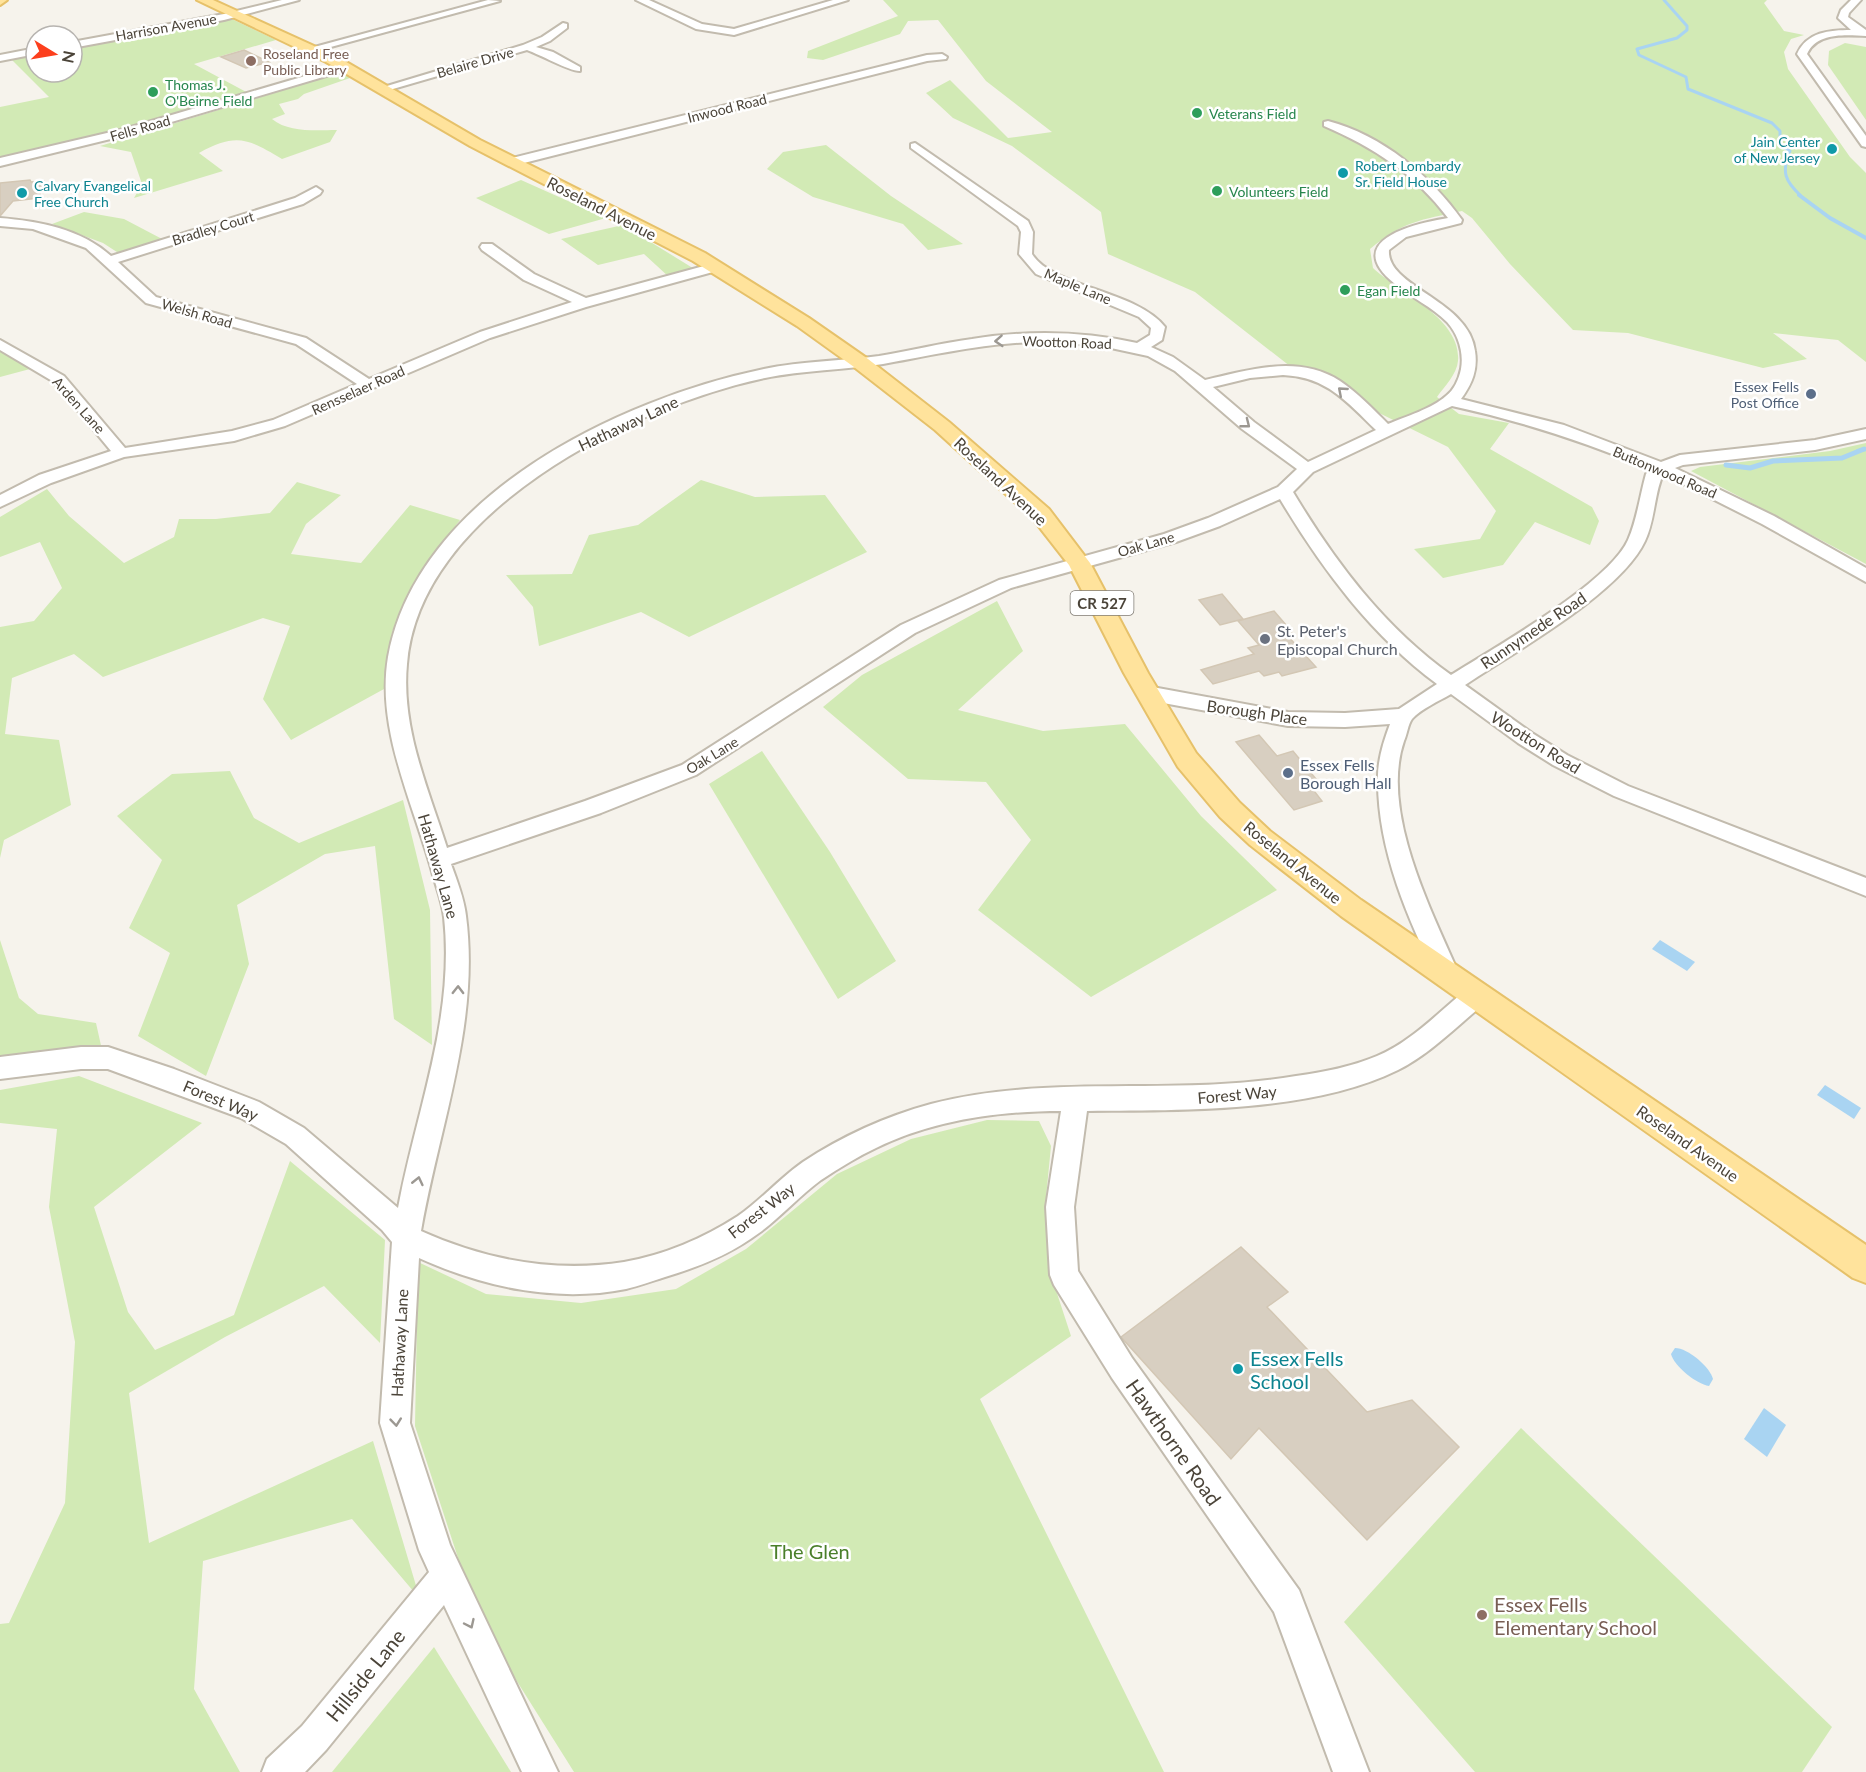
<svg xmlns="http://www.w3.org/2000/svg" width="1866" height="1772" font-family="Lato,sans-serif">
<rect width="100%" height="100%" fill="#f6f3ec"/>
<g fill="#d2eab5">
<path d="M883,0H1767L1764,3L1784,31L1804,35L1791,39L1784,52L1788,69L1850,157L1866,173V362L1838,340L1773,333L1807,359L1763,368L1628,333L1573,330L1510,264L1472,218L1462,211C1420,220 1404,221 1370,249L1373,268C1399,292 1462,319 1458,361C1457,374 1444,387 1437,397L1459,414L1509,423L1490,449L1592,507L1599,521L1590,545L1535,522L1503,565L1443,578L1414,549L1480,539L1496,511L1448,447L1300,374L1195,292L1108,254L1101,212L1012,146L953,118L926,93L950,80L1008,138L1052,132L986,81L938,20L908,21L900,34L823,60L807,58L808,51L898,16Z"/>
<polygon points="227,18 234,20 276,40 194,64 250,94 125,132 0,159 0,107 49,97 11,59 36,54 36,72 72,72 72,47"/>
<polygon points="1845,43 1866,47 1866,120 1828,65 1829,51"/>
<path d="M343,72L350,78L304,94L298,99L279,104L285,114L272,119C289,133 316,130 337,130L330,142L282,159C247,138 236,133 199,153L223,171L134,198L142,184L131,152L100,146Z"/>
<polygon points="826,145 891,196 963,244 928,250 903,224 813,197 767,169 783,152"/>
<polygon points="521,180 606,218 549,234 476,198"/>
<polygon points="84,212 124,219 164,240 120,254 103,243 52,224"/>
<polygon points="623,225 696,270 669,277 644,254 598,265 561,239"/>
<polygon points="0,350 30,369 0,377"/>
<polygon points="1866,443 1866,564 1691,471 1700,467 1830,451"/>
<polygon points="701,480 755,497 825,495 867,552 689,637 641,612 539,646 533,607 506,575 572,574 589,535 638,525"/>
<polygon points="297,482 341,495 306,524 291,554 361,563 410,505 460,520 421,571 392,632 384,689 291,740 263,699 290,626 263,618 103,677 74,654 12,678 5,734 59,740 71,805 4,840 0,858 0,627 34,621 62,588 40,542 0,557 0,517 47,489 69,516 124,563 174,537 179,519 216,519 270,513"/>
<polygon points="997,601 1023,651 958,710 1043,731 1125,724 1201,816 1277,890 1091,997 978,910 1031,840 986,782 908,779 823,707 862,675"/>
<polygon points="762,751 830,852 896,961 838,999 709,784"/>
<polygon points="230,771 254,818 299,843 403,800 430,910 432,1045 394,1019 375,846 325,854 237,905 249,964 206,1076 138,1036 170,953 129,928 162,860 117,816 172,774"/>
<polygon points="0,940 19,998 38,1014 96,1023 102,1050 0,1061"/>
<polygon points="79,1076 202,1123 94,1207 128,1312 155,1350 234,1315 290,1161 385,1240 380,1343 324,1286 225,1337 129,1393 149,1543 373,1441 420,1599 352,1519 203,1561 194,1689 240,1772 0,1772 0,1624 9,1623 65,1503 75,1342 49,1207 57,1129 0,1123 0,1090"/>
<polygon points="987,1120 1039,1121 1051,1146 1045,1208 1051,1275 1071,1336 980,1399 1164,1772 574,1772 513,1675 460,1564 415,1426 418,1262 486,1294 581,1303 676,1289 746,1249 837,1174 911,1139"/>
<polygon points="1521,1428 1832,1727 1802,1772 1475,1772 1344,1622"/>
<polygon points="434,1647 511,1772 332,1772"/>
</g>
<g fill="#a9d4f2">
<polygon points="1660,940 1695,962 1687,971 1652,949"/>
<polygon points="1825,1085 1861,1108 1854,1119 1817,1095"/>
<path d="M1675,1348C1688,1348 1710,1367 1713,1379L1709,1386C1696,1384 1674,1366 1671,1354Z"/>
<polygon points="1764,1408 1786,1425 1767,1457 1744,1439"/>
</g>
<g fill="none" stroke-linecap="round" stroke-linejoin="round">
<path stroke="#a9d4f2" stroke-width="3" d="M1664,0L1687,26V30L1677,38L1637,49L1639,55L1686,77L1688,89L1772,123L1780,131V145L1790,151C1781,172 1785,181 1801,196"/>
<g stroke="#a9d4f2" stroke-width="4">
<polyline points="1799,195 1830,218 1866,238"/>
<polyline points="1858,451 1866,449"/>
</g>
<polyline stroke="#a9d4f2" stroke-width="5" points="1726,465 1750,468 1773,461 1842,458 1864,449"/>
</g>
<g fill="#d8cfc1" stroke="#d3c7b4" stroke-width="1.5">
<polygon points="244,50 269,62 246,68 221,57"/>
<polygon points="30,180 31,182 44,181 39,198 13,201 0,216 0,183"/>
<polygon points="1222,594 1243,619 1220,625 1199,600"/>
<polygon points="1274,611 1292,632 1286,634 1316,667 1282,676 1279,672 1264,676 1259,671 1213,684 1201,670 1254,654 1248,648 1259,645 1238,621"/>
<polygon points="1259,735 1277,756 1293,751 1320,784 1311,787 1322,801 1294,810 1236,742"/>
<polygon points="1241,1247 1288,1292 1267,1307 1367,1412 1412,1400 1459,1447 1367,1540 1259,1428 1231,1459 1121,1337"/>
</g>
<g fill="none" stroke-linecap="round" stroke-linejoin="round">
<g stroke="#c2bbae" stroke-width="4">
<g id="minor">
<polygon points="282,0 299,0 224,20 72,48 72,42 224,14"/>
<polygon points="488,0 500,1 316,51 307,49"/>
<polygon points="636,0 649,0 702,24 734,29 833,0 848,0 734,35 696,29"/>
<path d="M1851,0H1861L1849,13L1848,17L1866,30V36C1846,35 1817,32 1807,54L1866,136V147L1862,146L1797,54C1807,32 1829,30 1851,30L1838,18L1841,10Z"/>
<path d="M563,23L567,24V28L550,41L536,47L553,52L580,67V71C571,72 539,54 527,50L386,91L382,92L377,89L523,45L542,37Z"/>
<polygon points="36,48 36,54 0,61 0,55"/>
<polygon points="942,54 947,57 946,59 927,61 512,166 506,162 508,159 927,55"/>
<polygon points="346,64 351,67 350,69 131,134 0,166 0,158 124,129"/>
<path d="M1328,121C1382,135 1431,176 1462,220L1461,223L1406,237L1389,250C1386,287 1469,300 1475,351C1478,370 1472,384 1461,399L1564,425L1661,462L1680,455L1815,440L1866,429V439L1815,450L1683,465L1675,468L1774,516L1866,568V582L1762,524L1663,474C1654,495 1655,520 1645,541C1621,593 1514,652 1465,685L1532,733L1567,755L1628,786L1866,878V896L1614,796L1553,765L1518,743L1451,694C1439,701 1421,709 1412,719C1408,724 1407,735 1404,741C1380,811 1431,910 1459,974L1455,981L1447,984L1439,981C1408,921 1378,850 1378,782C1377,762 1383,743 1390,724L1345,727L1288,726L1147,700L1140,698L1137,693L1140,688L1147,686L1288,712L1345,713L1399,709L1437,684C1371,635 1322,569 1280,499L1220,526L1176,542L1011,588L915,633L696,775L601,813L451,864C457,881 464,898 466,916C480,1023 439,1127 421,1231C486,1260 553,1273 624,1262C664,1255 704,1238 738,1216C761,1200 780,1178 803,1162C842,1136 887,1116 931,1104C1049,1073 1175,1097 1296,1076C1324,1072 1351,1067 1377,1056C1411,1042 1439,1012 1467,989L1476,986L1485,989L1488,996L1485,1003C1457,1026 1430,1054 1398,1070C1311,1113 1183,1110 1087,1111L1074,1207L1078,1271L1132,1358L1299,1590L1369,1772H1333L1274,1612L1112,1378L1054,1285L1050,1275L1046,1207L1061,1111C999,1111 933,1120 876,1148C857,1157 839,1168 821,1180C799,1196 781,1217 759,1233C731,1254 699,1267 665,1277C652,1281 639,1286 626,1289C556,1303 483,1287 419,1258L410,1423L450,1545L558,1772H522L444,1605L326,1750L305,1772H262L267,1759L302,1726L429,1572L419,1550L380,1423L392,1242L382,1230L286,1144L241,1118L108,1069H81L0,1079V1057L81,1047H108L174,1069L259,1102L304,1128L398,1208C416,1111 455,1018 444,917C442,900 435,884 431,868C412,801 376,728 388,657C417,496 619,399 764,369C802,361 841,361 879,356C910,351 941,343 972,339C1027,330 1083,331 1137,343L1150,335L1151,328L1139,317L1036,274L1019,254L1021,232L1018,226L911,148V144L915,143L1028,221L1033,232L1032,254C1052,287 1138,291 1165,327L1162,340L1151,347L1173,357L1205,380C1249,370 1298,354 1340,381C1358,393 1373,409 1388,424C1405,417 1433,408 1446,396C1454,390 1459,379 1461,369C1464,352 1458,334 1447,322C1432,307 1412,298 1395,284C1341,241 1412,224 1448,218C1415,174 1373,147 1324,126V122ZM1033,342L1097,345L1148,356L1175,371L1242,429L1297,469L1278,487L1208,518L1164,534L999,580L901,625L682,765L585,801L447,848C428,788 401,728 407,664C419,511 633,406 765,378C804,370 844,370 883,364C933,355 982,344 1033,342ZM1283,375C1327,377 1346,401 1376,430L1308,462L1254,422L1213,387L1250,378ZM1452,406C1521,421 1585,442 1650,469L1646,474C1640,495 1637,520 1628,540C1608,584 1495,647 1451,675C1384,627 1335,562 1293,492L1313,472Z"/>
<path d="M316,187L322,191L320,194L303,204L118,262L156,297L306,338L369,379L480,332L572,302L524,280L482,250L480,247L482,244H492L534,274L586,298L715,263L722,267L720,270L586,307L490,338L285,426L234,441L124,457L51,483L0,507V495L39,475L111,451L54,382L0,350V340L64,376L125,448L232,431L273,420L357,384L296,344L146,303L86,248L33,229L0,226V218C39,221 81,229 111,256L295,198Z"/>
</g>
</g>
<g stroke="#e6c16a" stroke-width="4">
<g id="major">
<polygon points="0,0 7,0 0,5"/>
<polygon points="197,0 213,0 336,56 480,140 705,253 809,318 868,359 949,422 1049,509 1090,563 1148,673 1196,753 1240,803 1270,831 1361,900 1866,1245 1866,1283 1853,1278 1341,916 1250,845 1220,817 1178,767 1124,673 1069,565 1033,519 935,430 854,367 797,326 693,261 470,146 326,62"/>
</g>
</g>
<use href="#minor" fill="#fff" fill-rule="evenodd"/>
<use href="#major" fill="#ffe39c" fill-rule="evenodd"/>
</g>
<defs><path id="oneway-chevron" d="M-2-3.5L2.5 0L-2 3.5" fill="none" stroke-width="1.6" stroke-linecap="round" stroke-linejoin="round" transform="scale(1.5)"/></defs>
<g stroke="#9c9892">
<use href="#oneway-chevron" transform="translate(999 341) rotate(176)"/>
<use href="#oneway-chevron" transform="translate(1342 391) rotate(-139)"/>
<use href="#oneway-chevron" transform="translate(1246 424) rotate(38)"/>
<use href="#oneway-chevron" transform="translate(458 990) rotate(-89)"/>
<use href="#oneway-chevron" transform="translate(418 1181) rotate(-77)"/>
<use href="#oneway-chevron" transform="translate(396 1422) rotate(84)"/>
<use href="#oneway-chevron" transform="translate(470 1624) rotate(65)"/>
</g>
<g fill="#8d6e63" stroke="#fff" stroke-width="2">
<circle cx="251" cy="61" r="6"/>
<circle cx="1482" cy="1615" r="6"/>
</g>
<g fill="#2e9e5b" stroke="#fff" stroke-width="2">
<circle cx="153" cy="92" r="6"/>
<circle cx="1197" cy="113" r="6"/>
<circle cx="1217" cy="191" r="6"/>
<circle cx="1345" cy="290" r="6"/>
</g>
<g fill="#0f9aa8" stroke="#fff" stroke-width="2">
<circle cx="1832" cy="149" r="6"/>
<circle cx="1343" cy="173" r="6"/>
<circle cx="22" cy="193" r="6"/>
<circle cx="1238" cy="1369" r="6"/>
</g>
<g fill="#5c6f8a" stroke="#fff" stroke-width="2">
<circle cx="1811" cy="394" r="6"/>
<circle cx="1288" cy="773" r="6"/>
</g>
<circle fill="#6b7280" stroke="#fff" stroke-width="2" cx="1265" cy="639" r="6"/>
<g text-anchor="middle" dominant-baseline="central" stroke-width="5" stroke-linejoin="round" paint-order="stroke">
<g font-size="14" fill="#4b4439" stroke="#fff">
<text transform="translate(166 27) rotate(-10)">Harrison Avenue</text>
<text transform="translate(475 62) rotate(-16)">Belaire Drive</text>
<text transform="translate(727 108) rotate(-14)">Inwood Road</text>
<text transform="translate(140 128) rotate(-16)">Fells Road</text>
<text transform="translate(213 228) rotate(-17)">Bradley Court</text>
<text transform="translate(1078 286) rotate(23)">Maple Lane</text>
<text transform="translate(197 313) rotate(16)">Welsh Road</text>
<text transform="translate(1067 342) rotate(2)">Wootton Road</text>
<text transform="translate(358 390) rotate(-24)">Rensselaer Road</text>
<text transform="translate(79 405) rotate(48)">Arden Lane</text>
<text transform="translate(1665 472) rotate(23)">Buttonwood Road</text>
<text transform="translate(1146 544) rotate(-16)">Oak Lane</text>
<text transform="translate(712 755) rotate(-31)">Oak Lane</text>
</g>
<g font-size="14" fill="#785e54" stroke="#fff" text-anchor="start">
<text x="263" y="53">Roseland Free<tspan x="263" dy="16">Public Library</tspan></text>
</g>
<g font-size="14" fill="#27864d" stroke="#fff" text-anchor="start">
<text x="165" y="84">Thomas J.<tspan x="165" dy="16">O'Beirne Field</tspan></text>
<text x="1209" y="113">Veterans Field</text>
<text x="1229" y="191">Volunteers Field</text>
<text x="1357" y="290">Egan Field</text>
</g>
<g font-size="14" fill="#0d838f" stroke="#fff" text-anchor="start">
<text x="1820" y="141" text-anchor="end">Jain Center<tspan x="1820" dy="16">of New Jersey</tspan></text>
<text x="1355" y="165">Robert Lombardy<tspan x="1355" dy="16">Sr. Field House</tspan></text>
<text x="34" y="185">Calvary Evangelical<tspan x="34" dy="16">Free Church</tspan></text>
</g>
<g font-size="14" fill="#4e5e75" stroke="#fff" text-anchor="end">
<text x="1799" y="386">Essex Fells<tspan x="1799" dy="16">Post Office</tspan></text>
</g>
<rect fill="#fff" stroke="#817c74" stroke-width="1.5" x="1070.5" y="591" width="63" height="24" rx="4.5"/>
<g font-size="15" font-weight="bold" fill="#4b4439">
<text x="1102" y="603">CR 527</text>
</g>
<g font-size="16" fill="#4b4439" stroke="#fff">
<text transform="translate(602 208) rotate(27)">Roseland Avenue</text>
<text transform="translate(628 423) rotate(-25)">Hathaway Lane</text>
<text transform="translate(1001 481) rotate(43)">Roseland Avenue</text>
<text transform="translate(1533 630) rotate(-34)">Runnymede Road</text>
<text transform="translate(1257 712) rotate(8)">Borough Place</text>
<text transform="translate(1536 742) rotate(32)">Wootton Road</text>
<text transform="translate(1293 862) rotate(39)">Roseland Avenue</text>
<text transform="translate(439 866) rotate(74)">Hathaway Lane</text>
<text transform="translate(1237 1094) rotate(-5)">Forest Way</text>
<text transform="translate(221 1100) rotate(23)">Forest Way</text>
<text transform="translate(1688 1143) rotate(35)">Roseland Avenue</text>
<text transform="translate(761 1210) rotate(-38)">Forest Way</text>
<text transform="translate(399 1343) rotate(-87)">Hathaway Lane</text>
</g>
<g font-size="16" fill="#5b616d" stroke="#fff" text-anchor="start">
<text x="1277" y="630">St. Peter's<tspan x="1277" dy="18">Episcopal Church</tspan></text>
</g>
<g font-size="16" fill="#4e5e75" stroke="#fff" text-anchor="start">
<text x="1300" y="764">Essex Fells<tspan x="1300" dy="18">Borough Hall</tspan></text>
</g>
<g font-size="20" fill="#0d838f" stroke="#fff" text-anchor="start">
<text x="1250" y="1358">Essex Fells<tspan x="1250" dy="23">School</tspan></text>
</g>
<g font-size="20" fill="#4b4439" stroke="#fff">
<text transform="translate(1174 1442) rotate(55)">Hawthorne Road</text>
<text transform="translate(365 1675) rotate(-51)">Hillside Lane</text>
</g>
<g font-size="20" fill="#4a7f2a" stroke="#fff">
<text x="810" y="1551">The Glen</text>
</g>
<g font-size="20" fill="#785e54" stroke="#fff" text-anchor="start">
<text x="1494" y="1604">Essex Fells<tspan x="1494" dy="23">Elementary School</tspan></text>
</g>
</g>
<g transform="translate(54 54) rotate(101)"><circle r="28" fill="#ffffff" stroke="#b7b4b0" stroke-width="1.5"/>
<path d="M0-4.5L10 22L0 15L-10 22Z" fill="#fc3f1d"/>
<text y="-9" font-size="16" font-weight="bold" text-anchor="middle" fill="#4b4439">N</text>
</g>
</svg>
